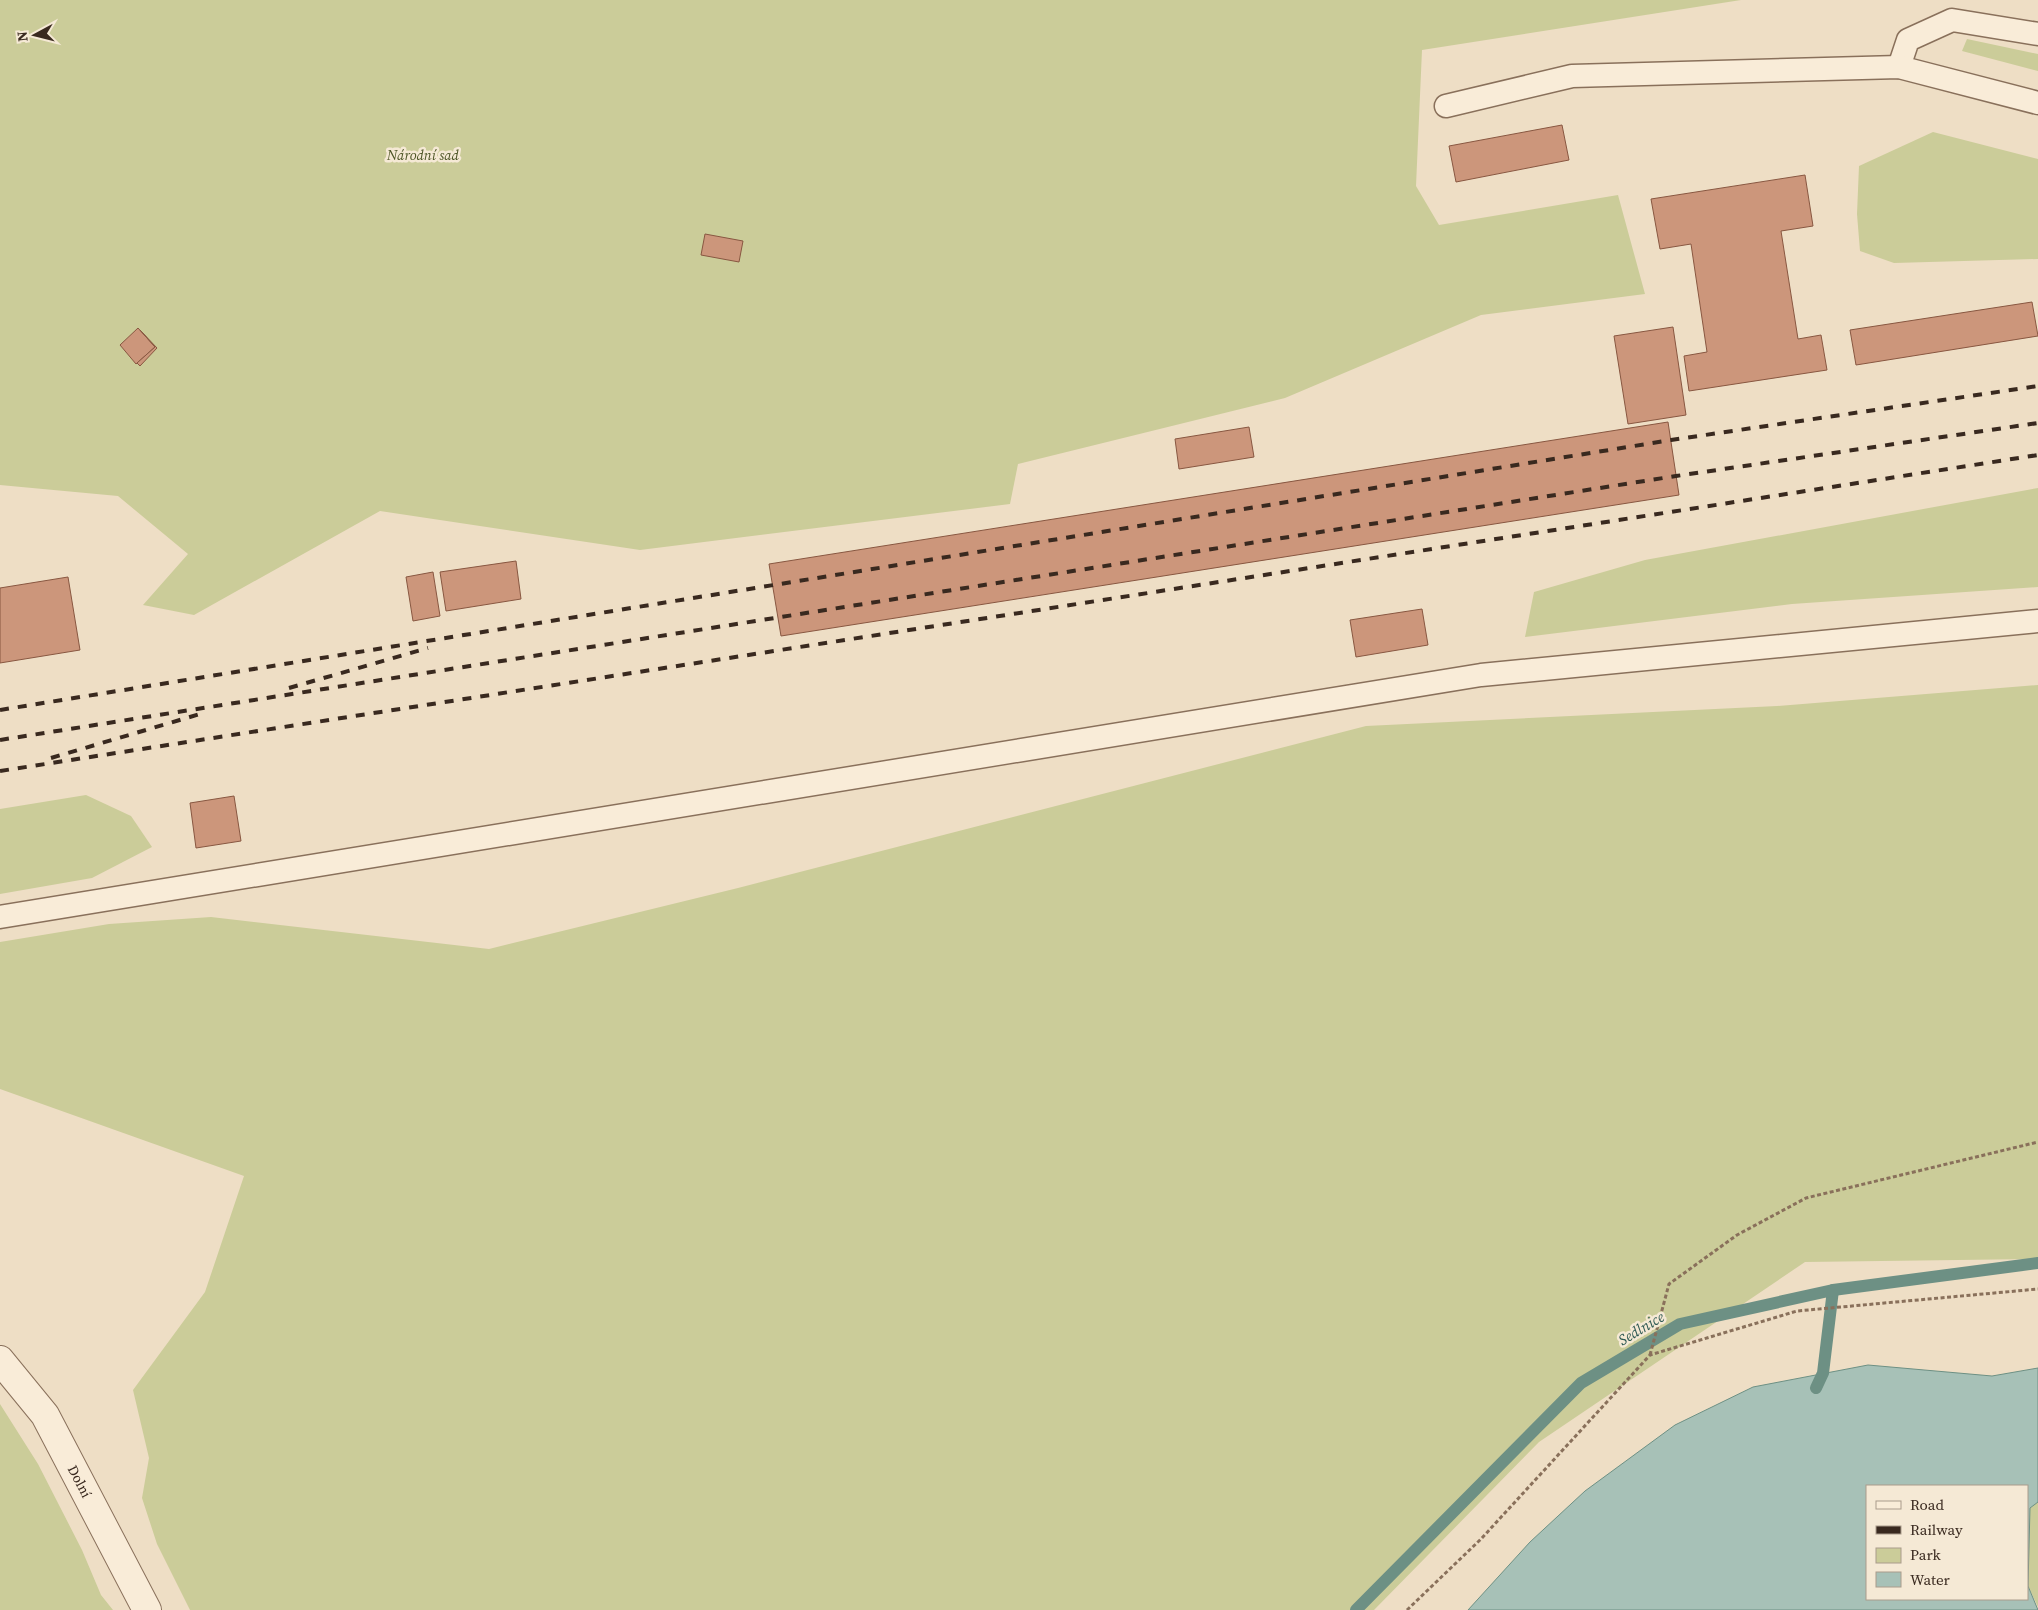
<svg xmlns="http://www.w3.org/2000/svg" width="2038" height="1610" font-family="'Source Serif 4',serif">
<rect width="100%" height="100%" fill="#eedec5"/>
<g fill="#cbcc99">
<polygon points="0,0 1741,0 1422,50 1416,186 1439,225 1618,195 1645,294 1481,315 1285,398 1018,464 1010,504 640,550 380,511 194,615 143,605 188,554 118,496 0,485"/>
<polygon points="1967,39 2038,54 2038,71 1962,51"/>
<polygon points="1933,132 2038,159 2038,259 1894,263 1860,251 1857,214 1859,166"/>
<polygon points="2038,488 2038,587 1792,604 1525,637 1534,592 1645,560"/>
<polygon points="2038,685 2038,1259 1805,1262 1539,1442 1374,1610 190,1610 157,1544 142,1498 149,1458 133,1390 205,1292 244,1176 0,1089 0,942 109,924 211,917 489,949 738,888 1366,726 1777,706"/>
<polygon points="86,795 131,816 152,847 92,878 0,894 0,809"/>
<polygon points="0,1404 38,1464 82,1550 101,1595 113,1610 0,1610"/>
<polygon points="2038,1502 2038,1607 2028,1586 2030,1508"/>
</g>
<path fill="#a7c1b7" stroke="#6d9084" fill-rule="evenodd" d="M1868,1365L1992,1376L2038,1368V1502L2030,1508L2028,1586L2038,1610H1468L1530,1542L1585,1491L1675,1425L1753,1387ZM1867,1486H2027V1599H1867Z"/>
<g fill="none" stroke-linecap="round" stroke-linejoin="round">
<g stroke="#6d9084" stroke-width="12">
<polyline points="1816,1388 1823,1373 1833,1290"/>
<polyline points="1356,1610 1581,1383 1680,1324 1833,1290 2038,1263"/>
</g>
</g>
<g fill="#cc967b" stroke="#885741">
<polygon points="1562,125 1569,160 1456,182 1449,146"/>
<polygon points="1805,175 1813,226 1781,231 1798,339 1821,335 1827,370 1689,391 1684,356 1707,352 1691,244 1660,249 1651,199"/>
<polygon points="705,234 743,241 739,262 701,255"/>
<polygon points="2032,302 2038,336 1856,365 1850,330"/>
<polygon points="1673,327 1686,415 1628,424 1614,336"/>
<polygon points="138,328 155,347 136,364 120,345"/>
<polygon points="140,330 157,348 140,366 137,363 155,347"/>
<polygon points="1668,422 1679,495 781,636 769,564"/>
<polygon points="1249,427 1254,457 1179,469 1175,439"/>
<polygon points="516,561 521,599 446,611 440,572"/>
<polygon points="433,572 440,616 413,621 406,577"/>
<polygon points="68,577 80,650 0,663 0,588"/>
<polygon points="1422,609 1428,645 1356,657 1350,620"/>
<polygon points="234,796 241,841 196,848 190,803"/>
</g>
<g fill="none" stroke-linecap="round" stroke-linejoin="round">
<g stroke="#89705b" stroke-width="25">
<g id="lane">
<polyline points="1899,67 1908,40 1952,20 2038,34"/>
<polyline points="1446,106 1572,76 1899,67 2038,103"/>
<polyline points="0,917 1481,675 2038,621"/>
</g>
</g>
<g stroke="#89705b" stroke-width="30">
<g id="street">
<path id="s1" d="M0,1360L45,1415L147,1610"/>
</g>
</g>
<g stroke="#89705b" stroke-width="3" stroke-dasharray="4 2.5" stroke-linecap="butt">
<polyline points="1650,1355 1669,1284 1737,1235 1806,1198 2038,1142"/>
<polyline points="1407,1610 1481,1539 1650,1355 1797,1311 2038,1289"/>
</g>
<use href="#lane" stroke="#f9ecd8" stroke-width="22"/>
<use href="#street" stroke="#f9ecd8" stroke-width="28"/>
<g stroke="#39291f" stroke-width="4" stroke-dasharray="9 9" stroke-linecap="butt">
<polyline points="289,688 428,648"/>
<polyline points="0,710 1671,440 2038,386"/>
<polyline points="0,740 1676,476 2038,423"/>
<polyline points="51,758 200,714"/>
<polyline points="0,771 2038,455"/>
</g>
</g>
<g text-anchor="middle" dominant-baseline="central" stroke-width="5" stroke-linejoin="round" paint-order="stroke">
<g font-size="14" font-style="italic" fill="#4d5526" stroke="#f5e9d5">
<text x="423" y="155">Národní sad</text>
</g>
<g font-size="14" fill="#39291f" stroke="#f5e9d5">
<text stroke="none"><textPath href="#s1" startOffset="146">Dolní</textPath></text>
</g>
<g font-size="15" font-style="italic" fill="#2e5953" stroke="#f5e9d5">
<text transform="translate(1641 1328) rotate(-31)">Sedlnice</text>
</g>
</g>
<rect x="1866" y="1485" width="162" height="115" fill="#f5e9d5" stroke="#aa9c8c"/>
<rect x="1876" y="1501" width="25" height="8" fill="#f9ecd8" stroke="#aa9c8c"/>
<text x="1910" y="1510" font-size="15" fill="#39291f">Road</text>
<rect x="1876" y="1526" width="25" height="8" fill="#39291f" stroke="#aa9c8c"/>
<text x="1910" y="1535" font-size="15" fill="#39291f">Railway</text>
<rect x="1876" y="1548" width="25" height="15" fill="#cbcc99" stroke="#aa9c8c"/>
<text x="1910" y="1560" font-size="15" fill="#39291f">Park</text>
<rect x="1876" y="1572" width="25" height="15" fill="#a7c1b7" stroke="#aa9c8c"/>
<text x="1910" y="1585" font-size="15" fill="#39291f">Water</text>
<g transform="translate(35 35) rotate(263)" stroke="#f5e9d5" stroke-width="4" paint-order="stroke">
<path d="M0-4L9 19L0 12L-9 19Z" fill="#39291f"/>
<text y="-8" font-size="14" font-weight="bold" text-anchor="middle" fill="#39291f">N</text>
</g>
</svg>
